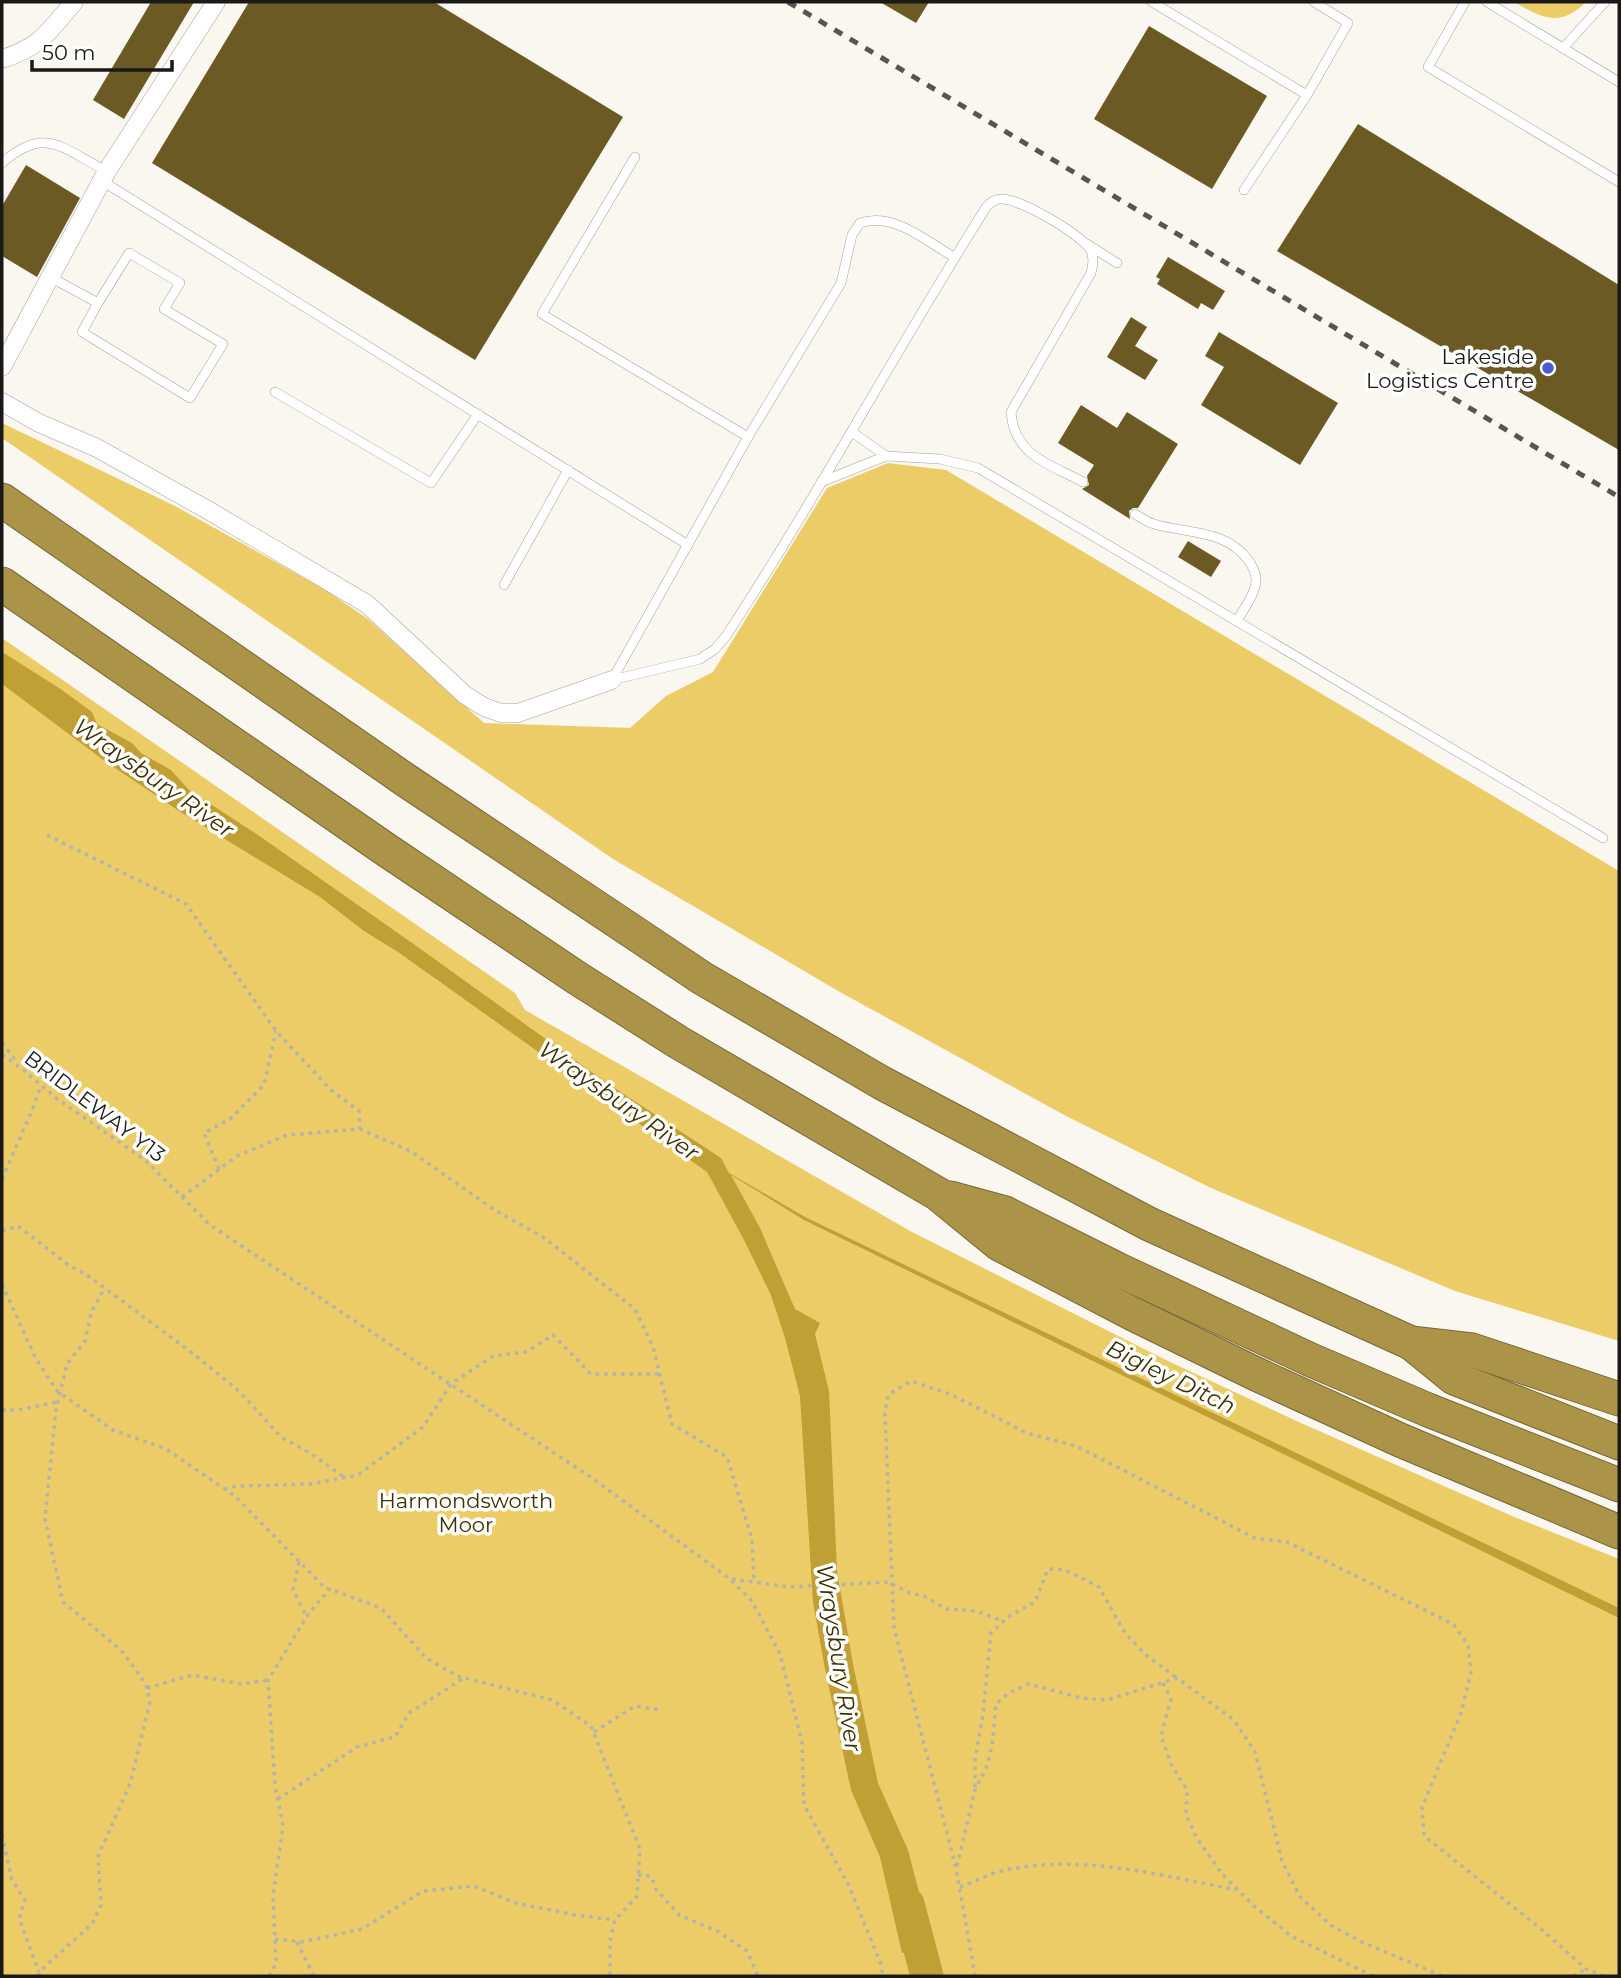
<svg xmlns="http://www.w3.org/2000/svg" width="1621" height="1978" font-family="Montserrat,sans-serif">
<rect width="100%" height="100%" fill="#f9f7f0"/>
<g fill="#eccc67">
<path d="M1514,2H1586C1560,28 1542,18 1514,2Z"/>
<polygon points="2,423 175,506 324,589 368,619 484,723 630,728 666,696 713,672 827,488 888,463 946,470 1619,871 1619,1341 1455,1291 1211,1188 1066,1116 840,992 613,859 2,438"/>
<polygon points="2,638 515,993 525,1010 912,1232 1168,1361 1301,1423 1512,1516 1619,1559 1619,1976 2,1976"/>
</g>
<polygon fill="#c0a034" points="4,653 62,690 92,712 97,724 132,743 141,753 171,770 189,790 258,835 415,945 607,1083 721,1158 729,1173 805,1217 1619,1608 1619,1618 804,1220 731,1175 760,1228 795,1309 820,1323 815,1334 829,1391 837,1571 853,1664 878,1783 908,1850 933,1946 902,1953 880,1857 851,1790 825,1669 813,1602 800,1396 785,1338 771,1295 743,1238 707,1172 398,952 364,931 320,897 179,811 106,762 2,684 2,657"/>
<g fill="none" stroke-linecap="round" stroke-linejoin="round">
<polyline stroke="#c0a034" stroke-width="33" points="908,1904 927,1976"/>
</g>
<g fill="#6b5a23">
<polygon points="151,2 194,2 124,119 93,100"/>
<polygon points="249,2 434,2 623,117 475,360 152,163"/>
<polygon points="880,2 929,2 916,23"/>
<polygon points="1149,26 1267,96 1212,189 1094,119"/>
<polygon points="1358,124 1619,285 1619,450 1277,251"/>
<polygon points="26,165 80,198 37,277 2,256 2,206"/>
<polygon points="1168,257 1225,291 1213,310 1201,303 1198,309 1157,284 1160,279 1156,277"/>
<polygon points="1131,317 1147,327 1135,346 1158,360 1145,380 1107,357"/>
<polygon points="1219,332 1338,403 1300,465 1201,405 1224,367 1205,356"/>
<polygon points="1081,405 1117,428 1127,412 1178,444 1138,508 1133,508 1129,511 1130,519 1082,489 1089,485 1087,476 1094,465 1058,443"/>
<polygon points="1188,541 1221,561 1211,577 1178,557"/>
</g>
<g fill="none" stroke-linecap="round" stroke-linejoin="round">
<g stroke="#a4a29c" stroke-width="10">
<g id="lane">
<polyline points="1152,2 1307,95 1244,190"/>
<polyline points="1465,2 1428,67 1619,182"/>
<polyline points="1487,2 1619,82"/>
<polyline points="1563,48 1605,2"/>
<polyline points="1307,95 1348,23 1314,2"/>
<path d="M2,163C47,124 63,150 107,171"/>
<polyline points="102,181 688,545"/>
<polyline points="1087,244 1117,263"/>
<polyline points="50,277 98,303 82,332 190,398 223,344 164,309 180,283 129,253 98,303"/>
<polyline points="275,392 431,483 478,414"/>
<polyline points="852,432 886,456"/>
<path d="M748,437L841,283L852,235L860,223C894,212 926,241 954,257"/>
<polyline points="821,482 886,456 940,459 978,468 1603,838"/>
<path d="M1135,514C1141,518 1147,522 1154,524C1188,534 1226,529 1249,561C1254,569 1258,577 1255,587C1252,599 1243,610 1237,621"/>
<polyline points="504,585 568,470"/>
<path d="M612,680L700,659L715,649L726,636C818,496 897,348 987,206C991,202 995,199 1001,199C1019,198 1083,235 1091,251C1094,258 1093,266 1091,273L1011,412C1014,456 1050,464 1083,482"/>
<polyline points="612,680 748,437 542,314 635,157"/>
</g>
</g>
<g stroke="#a4a29c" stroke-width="19">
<g id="street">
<path d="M2,59C41,47 49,31 74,2"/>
<polyline points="2,367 107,171 216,2"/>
<polyline points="2,402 39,423 97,448 206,509 367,604 465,695 484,707 501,713 518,713 612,680"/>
</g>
</g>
<g stroke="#786836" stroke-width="35">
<g id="highway">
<polyline points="2,500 407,781 702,978 882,1083 1149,1224 1411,1343 1454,1378 1619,1443"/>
<polyline points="2,584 385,849 577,978 678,1042 938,1194 999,1244 1133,1314 1256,1374 1400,1440 1619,1532"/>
<polyline points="950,1198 1005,1213 1117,1269 1311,1360 1428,1410 1619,1485"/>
<polyline points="1411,1343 1472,1350 1619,1399"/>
</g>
</g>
<g stroke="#b5b3ae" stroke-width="3.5" stroke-dasharray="3.5 5" stroke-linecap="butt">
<polyline points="47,835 186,904 276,1031 331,1090 359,1111 360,1129"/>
<polyline points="2,1043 18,1063"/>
<polyline points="2,1055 21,1068 56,1098 145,1160 210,1225 592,1478 730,1579 752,1601 780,1654 802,1742 804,1805 849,1886 881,1964 883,1976"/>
<polyline points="219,1169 204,1133 230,1119 264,1085 276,1031"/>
<polyline points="2,1179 33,1108 41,1085"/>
<polyline points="182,1197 237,1156 287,1135 360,1129 412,1152 493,1209 543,1237 635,1309 653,1347 672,1424 727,1457 752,1539 754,1582"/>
<polyline points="2,1231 18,1226 67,1264 87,1275 191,1352 240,1392 281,1437 310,1453 344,1477"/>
<polyline points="2,1284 35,1357 57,1391 113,1430 166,1449 235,1496 324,1587 381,1608 426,1658 457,1676 552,1700 591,1726 640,1849 637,1896 615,1920 610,1941 610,1976"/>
<polyline points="2,1410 18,1410 57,1402"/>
<polyline points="224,1489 237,1486 311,1484 358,1475 423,1427 451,1384 493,1356 526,1352 553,1335 591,1374 659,1374"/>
<polyline points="299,1562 293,1590 307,1617"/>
<polyline points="732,1579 789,1587 892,1582"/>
<polyline points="892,1584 910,1593 924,1596 946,1609 976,1611 1003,1621"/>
<polyline points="1163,1683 1171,1699 1161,1736 1171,1764 1187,1790 1186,1814 1196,1837 1222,1874 1254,1906 1291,1936 1373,1976"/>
<polyline points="147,1688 192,1675 241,1684 268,1680"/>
<polyline points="594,1732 635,1706 660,1710"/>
<polyline points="975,1787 975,1760 983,1714 991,1633 1008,1617 1035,1602 1048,1569 1065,1570 1099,1587 1125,1633 1146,1655 1177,1678"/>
<polyline points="278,1799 357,1747 395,1737 409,1713 464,1678"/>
<polyline points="2,1835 12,1880 25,1900 19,1918 39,1972"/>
<polyline points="957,1866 975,1790 986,1768 992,1747 996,1704 1009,1693 1029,1684 1081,1698 1107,1700 1177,1678 1234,1720 1255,1752 1282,1861 1300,1897 1332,1926 1362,1942 1442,1976"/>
<polyline points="638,1875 651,1876 656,1889 679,1915 717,1931 747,1951 758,1976"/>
<path d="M960,1887C974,1882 990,1873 1005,1870C1082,1854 1161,1875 1236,1890"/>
<polyline points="275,1939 302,1942 362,1929 423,1891 474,1886 516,1903 575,1915 615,1920"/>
<polyline points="297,1942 314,1976"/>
<polyline points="38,1976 39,1972 92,1924 101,1905 98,1856 130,1784 150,1702 146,1684 121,1650 63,1602 45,1519 56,1409 67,1364 85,1341 91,1313 104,1289"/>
<polyline points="269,1976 276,1964 273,1895 283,1826 275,1785 268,1680 309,1613 330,1589"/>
<polyline points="975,1976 956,1868 894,1628 885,1413 888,1395 911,1381 950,1394 1027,1433 1076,1446 1255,1538 1287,1542 1453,1624 1468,1645 1471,1672 1461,1713 1422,1807 1424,1836 1541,1929 1586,1969 1604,1976"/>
<polyline points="1573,1976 1586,1969"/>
</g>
<use href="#lane" stroke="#fff" stroke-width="9"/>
<use href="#street" stroke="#fff" stroke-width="18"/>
<use href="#highway" stroke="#ab9347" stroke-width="33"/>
<polyline stroke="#565552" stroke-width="5" stroke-dasharray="9 9" stroke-linecap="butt" points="788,2 1619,497"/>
</g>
<circle fill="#4a5cd1" stroke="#fff" stroke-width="2.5" cx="1548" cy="368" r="7"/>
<g text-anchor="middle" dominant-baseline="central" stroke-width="7" stroke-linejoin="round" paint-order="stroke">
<g font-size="21" fill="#1a1917" stroke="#fff" text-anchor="end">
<text x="1534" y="356">Lakeside<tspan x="1534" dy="24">Logistics Centre</tspan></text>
</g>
<g font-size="21" fill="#1a1917" stroke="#fff">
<text transform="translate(95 1106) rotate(37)">BRIDLEWAY Y13</text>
</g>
<g font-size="21" fill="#3d3001" stroke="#fff">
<text x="466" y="1500">Harmondsworth<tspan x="466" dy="24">Moor</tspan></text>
</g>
<g font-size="23" font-style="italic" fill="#3d3002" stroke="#fff">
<text transform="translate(154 778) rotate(35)">Wraysbury River</text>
<text transform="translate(619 1101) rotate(35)">Wraysbury River</text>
<text transform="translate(1171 1377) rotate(26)">Bigley Ditch</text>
<text transform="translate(839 1658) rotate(81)">Wraysbury River</text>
</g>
</g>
<rect width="1621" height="1978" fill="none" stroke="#1a1917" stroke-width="7"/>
<path d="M32 60v10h140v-10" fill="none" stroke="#1a1917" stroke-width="3.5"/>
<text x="42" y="60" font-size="21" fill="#1a1917" stroke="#ffffff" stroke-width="5" paint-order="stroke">50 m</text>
</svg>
